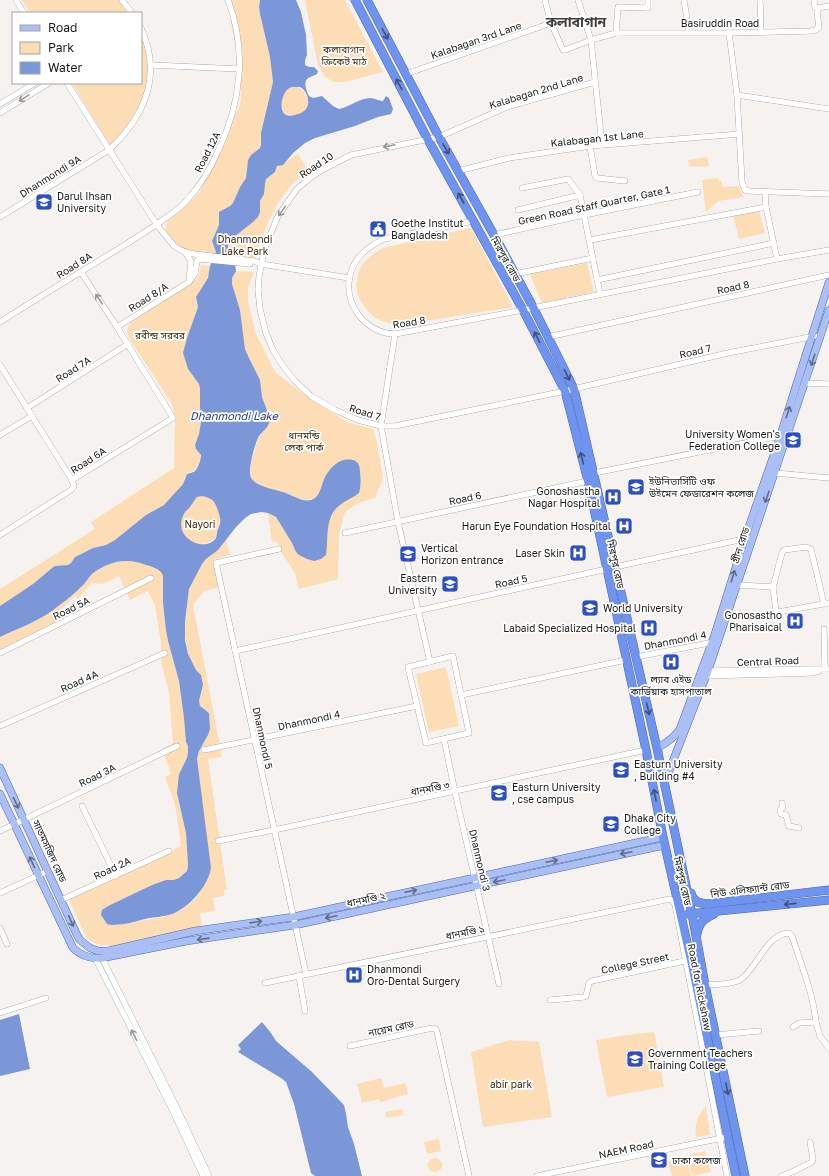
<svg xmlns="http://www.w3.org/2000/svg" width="829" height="1176" font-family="'Golos Text','Noto Sans Bengali',sans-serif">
<rect width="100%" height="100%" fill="#f5f2f0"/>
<g fill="#fcddb5">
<polygon points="22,0 119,0 123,4 130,13 30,13"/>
<path d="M224,0H260L259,7L260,14L270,57L273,82L261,133V141L260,148L251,155L248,160L246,178L240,187L233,203L230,206L219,212V225L214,235L216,252L215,256C193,252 181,252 166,233L167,222L200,192L235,116L241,101L240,69L228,7Z"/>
<polygon points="305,0 345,0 383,72 345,82 334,82 325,77 318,65"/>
<polygon points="141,34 149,57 148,82 140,110 111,147 72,83 141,83"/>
<path d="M296,87C302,88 305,92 307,97C315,113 284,124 282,107C281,100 283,95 287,89Z"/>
<path d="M298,154L309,172C303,176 296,180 291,185C273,207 263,232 255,258H234L229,251V242L234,237L253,222L260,208V201L264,193L265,184L266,179L275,172L277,166C285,164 291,158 298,154Z"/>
<polygon points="707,157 709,166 690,167 688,160"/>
<polygon points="718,178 719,181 721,181 723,187 739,186 743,197 718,201 706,212 702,180"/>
<polygon points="759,211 765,233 739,239 733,215"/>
<path d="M471,228L513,307L407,324C397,324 387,324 377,319C371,315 360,302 358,295C355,286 357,273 362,265C367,258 376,252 383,248Z"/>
<polygon points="587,263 594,292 542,303 530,274"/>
<path d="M201,265L210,266C209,279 202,289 196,300L198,307L187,338L184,357L188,368L199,384L200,389V407L201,422L199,434L196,443L201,458C199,465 196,472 188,473L184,478L183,484L164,505L146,515L115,540L106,545L93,548L75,557L71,563L68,565L52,568L33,584L0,606V589L95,529L91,522L174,468L175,418L172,404L129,338C126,332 127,327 131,322L196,279L199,275Z"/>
<path d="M236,271L254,272L248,287V302L256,334L275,372L302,393L347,422L373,429L377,442L383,478L375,498L358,503L345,512L339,534L338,579L299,589L295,573L279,549L277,542H272L268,513L276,518L292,543L296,552L326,555C329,537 324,517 340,505C346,500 353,498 359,493L361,483L360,465L355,461L350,460L333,467L324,480L320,491L315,498L307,500L296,498L289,494L265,487L256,483L251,478L250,474L251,462L259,437L270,422L269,414L262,397L260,380L249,358L245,349L240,310L232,284V278Z"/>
<path d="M197,496H202L210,498L217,504L221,522L216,538C202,551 178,540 181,520C183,513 187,512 190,507C193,503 194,500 197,496Z"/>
<path d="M226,539L230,555L215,559L221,587L204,591L193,605L222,757L208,759L227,890H224L225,895L213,898L215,911L200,913L202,927L111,946C102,945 94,944 87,939L69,899L181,846L177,815L174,801L165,777L171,774V773L162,749L173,743L169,692L161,662V643L155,605L148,591L130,600L119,576L103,584L91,583L78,599L75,596L55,616L59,624L0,653V637C17,629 36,622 52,611C61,604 72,596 80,588C85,584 88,578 92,574C108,561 127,557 146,565C153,567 161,569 163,576V603L168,641L179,681L184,718L186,742L188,746V752L187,758L179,774V805L182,813L186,833L188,865L187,871L179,878L174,880H166L152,885L118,901L103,919C108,924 110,926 118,925L164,917L182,910L195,899L201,891L198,772L197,759L199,751L208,735L210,729L209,713L200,706L199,701L203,688L201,675L196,670L188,654L185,633L187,608L189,589L202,564L206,559L218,550Z"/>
<polygon points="446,667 459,726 429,732 416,674"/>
<polygon points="654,1032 664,1087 607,1097 596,1040 627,1035"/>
<polygon points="510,1040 539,1042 552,1117 483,1127 471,1052"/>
<polygon points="381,1078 384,1088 405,1083 408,1094 380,1102 379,1099 362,1103 357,1084"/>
<path d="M706,1106L710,1135L696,1137C694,1124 698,1116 706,1106Z"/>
<polygon points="402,1109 403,1115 386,1118 385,1112"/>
<polygon points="439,1139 441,1151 427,1154 424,1142"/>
<polygon points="705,1151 711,1172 692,1176 687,1156"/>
<polygon points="686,1157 691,1176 672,1176 668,1162"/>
<circle cx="435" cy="1165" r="7"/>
</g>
<g fill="#7c97d7" fill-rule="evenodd">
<path d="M260,0H296L301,12L306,35L307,55L305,60V65L309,67H314L318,71L317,74C315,75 313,76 310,77C302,80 306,90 309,96L313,98L322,96L333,106L339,109C349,107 360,98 370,98C375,98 378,101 383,101L386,96L389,98L393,109L391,114L378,117L355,126L315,138L305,143L293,153L283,165L277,166L275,172L266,179L265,184L264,194L260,201V212L258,217L253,222L234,237L229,242L228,247L229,251L234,258L236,271L232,278V284L240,310L245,349L249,358L260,380L262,397L270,418C270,426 264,430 259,436C255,443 249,466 250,474C251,486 274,489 283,492C293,495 305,505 315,498C320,494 321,487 323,482C328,469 339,457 353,460C359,462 360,466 360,472C361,479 361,486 359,493C353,498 346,500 340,505C324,517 329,537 326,555L321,559L314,561L307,559L299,555L296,552L292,543L276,517L268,513L261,512L251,514L245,518L236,527L218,550L206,559L202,564L189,589L185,622V640L188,654L196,670L201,675L203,685L199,701L200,706L209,713L210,729L208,735L199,751L197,759L211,868C208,886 189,908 172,914C164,917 154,917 145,919C134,922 123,925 111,925L107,924L101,915L102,910L108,906L152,885L166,880H174L179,878L187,871L188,865L186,833L177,793L179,774L187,758L188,752V746L186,742L184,718L179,681L168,641L166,630L163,603V576C161,569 153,567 146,565C127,557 108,561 92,574C88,578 85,584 80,588C72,596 61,604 52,611C36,622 17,629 0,637V606L33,584L52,568L55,566L68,565L71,563L75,557L93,548L106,545L115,540L146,515L164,505L183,484L187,474C188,474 193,472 194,472C198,469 201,460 201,455L196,449L195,445L199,434L201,422L200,407V389L199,384L188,369L183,353L187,338L198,307L196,297L208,278L210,266L216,252L212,241L219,225V212L230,206L233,203L240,187L246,178L248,160L251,155L260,148L261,145V133L273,82L270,57L260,14L259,7ZM294,87C296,87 298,87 300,87C307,90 311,103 306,109C304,112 299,114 295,115C292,116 288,116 286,115C278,110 282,94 288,89C289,88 291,87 294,87ZM202,496C215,499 215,502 219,514C221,520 221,523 218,529C217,532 217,535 216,538C206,553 173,539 183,516C184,512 188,510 190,507C193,503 194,500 197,497Z"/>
<polygon points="19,1014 30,1069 0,1076 0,1020"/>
<polygon points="262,1022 271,1033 276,1041 312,1072 344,1105 346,1114 348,1127 354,1144 362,1176 315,1176 311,1173 294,1104 286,1082 281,1078 238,1052 241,1049 238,1045"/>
</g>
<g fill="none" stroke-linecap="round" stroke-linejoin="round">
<g stroke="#8a8885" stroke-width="6">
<g id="minor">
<polyline points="16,0 24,13"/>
<polyline points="122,0 132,13"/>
<polyline points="545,0 551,23 563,50 565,50 591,40 616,33 729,33 811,31 816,30 819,27 817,12 818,8 829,6"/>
<polyline points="578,0 591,40 602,145"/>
<polyline points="684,0 689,32"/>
<polyline points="760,0 761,32"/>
<polyline points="814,0 815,7 818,8"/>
<polyline points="616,33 618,7 648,8 648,0"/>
<polyline points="729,33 737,95 742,182 745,190 749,191 829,194"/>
<polyline points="151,65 239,69"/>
<polyline points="406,74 551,23"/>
<polyline points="595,82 507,107 439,137 351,155 322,170 310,178 297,189 278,216 264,250 259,277 258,290 260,309 266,333 273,350 283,366 295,381 311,396 335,410 358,420 381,426 395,426 565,391 728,353 815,336"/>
<path d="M67,83L157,225L174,246C180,250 187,253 194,254L254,261L261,264L349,278"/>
<polyline points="737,95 829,109"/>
<polyline points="0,104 35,83"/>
<polyline points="0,113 49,83"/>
<polyline points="590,146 595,176 597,178 625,181"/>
<polyline points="458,171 509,158 590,146 740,134"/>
<polyline points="765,191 766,207 777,259"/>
<polyline points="580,195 600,294"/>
<polyline points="518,210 580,195 568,179 522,188"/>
<path d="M0,217L109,150C145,116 163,76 141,28"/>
<path d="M473,221L384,239C368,246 353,259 350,276C343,305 367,334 395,334L523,310L777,259L829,250"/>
<polyline points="494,235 584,215 698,192"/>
<polyline points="590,240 766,207"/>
<polyline points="185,252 191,261 189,281"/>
<polyline points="515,274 593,258"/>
<polyline points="597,280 774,243"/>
<path d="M0,322C39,297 79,273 118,249C136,238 154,227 171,214C177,210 183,205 187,200C201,185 211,168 219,149C241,102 247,50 228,0"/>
<polyline points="117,327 189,282 195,273 197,261 199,259 250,264"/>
<polyline points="395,334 381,426 398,522 430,662"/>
<polyline points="548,337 829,275"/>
<polyline points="0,365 72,480"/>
<polyline points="805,383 829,384"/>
<polyline points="27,408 128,344"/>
<polyline points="0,435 32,416"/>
<polyline points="594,473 780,436"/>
<polyline points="775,473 829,478"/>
<polyline points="345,533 588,481"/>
<polyline points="0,535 71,490 74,486 72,480 173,418 117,327 81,272"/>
<polyline points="279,549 216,563 306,974"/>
<polyline points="615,567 748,538"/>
<polyline points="738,585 773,587"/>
<polyline points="824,604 811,549 806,547 784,550 782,553 773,587 776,611 778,612 829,603"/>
<polyline points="824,629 825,669"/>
<polyline points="235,651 607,569"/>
<polyline points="0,653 151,578"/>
<polygon points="453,656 469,733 426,743 408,667"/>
<polyline points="636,657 714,642"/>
<polyline points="708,671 810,669 829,669"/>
<polyline points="706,676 811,673 819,671"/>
<polyline points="461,695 626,660"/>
<polyline points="0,726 165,653"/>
<polyline points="444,739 455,792 499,984"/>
<polyline points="204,750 417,706"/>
<polyline points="782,803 783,807 780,810 781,814 786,815 789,826 799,828"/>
<polyline points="82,806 116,876"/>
<polyline points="0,831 177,746"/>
<polyline points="218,841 274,830 646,750"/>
<polyline points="0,893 48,871"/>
<polyline points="61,900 169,851"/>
<polyline points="0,928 7,944"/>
<polyline points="95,958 171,1107 203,1176"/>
<polyline points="102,958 176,1106 209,1176"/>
<polyline points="299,976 305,1011"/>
<polyline points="265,983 670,899 673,901 675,905 727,1176"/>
<path d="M705,985C716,984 730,985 740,980C757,969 766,934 789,933L792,936C801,964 813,993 816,1022L799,1023L793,1027"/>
<polyline points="550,1000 584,997 586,996 589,983 592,981 689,960"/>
<polyline points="0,1013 46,998"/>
<polyline points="816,1022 820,1036 829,1048"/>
<polyline points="716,1035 759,1031"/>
<polyline points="350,1046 432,1028 436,1029 437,1032 469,1176"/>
<polyline points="537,1176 727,1137"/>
<polyline points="781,1176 792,1172 812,1162 813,1159 810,1142"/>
</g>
</g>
<g stroke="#5169a4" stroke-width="8">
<g id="major">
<path d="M657,748C667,743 674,738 680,729L714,637L745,538L778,443L829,282"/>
<polyline points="0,768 77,935 80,940 90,948 98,951 108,951 195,931 293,917 663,837"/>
<polyline points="664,784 708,671 829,310"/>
<path d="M0,794L73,948C81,956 90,959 102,958L187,941L295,925L665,845"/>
</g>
</g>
<g stroke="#5169a4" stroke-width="9">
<g id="highway">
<polyline points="355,0 427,138 523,310 565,391 588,481 607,569 646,750 663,837 691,960 736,1176"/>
<polyline points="367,0 439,137 494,235 533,307 574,389 657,748 692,914 705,985 745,1176"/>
<path d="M691,893C693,902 699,903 707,904L829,890"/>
<polyline points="688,914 829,900"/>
<path d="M697,934C699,923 704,918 714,914"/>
</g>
</g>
<use href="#minor" stroke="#fff" stroke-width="5.5"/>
<use href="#major" stroke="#a9bff6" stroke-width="7"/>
<use href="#highway" stroke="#6f94f0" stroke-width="8"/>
</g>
<defs><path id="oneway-shaft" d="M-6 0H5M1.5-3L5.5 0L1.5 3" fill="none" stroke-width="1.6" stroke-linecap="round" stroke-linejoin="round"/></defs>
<g stroke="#405079">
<use href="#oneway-shaft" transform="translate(385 34) rotate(62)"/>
<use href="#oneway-shaft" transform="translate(399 84) rotate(-118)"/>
<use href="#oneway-shaft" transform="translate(446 149) rotate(60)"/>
<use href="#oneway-shaft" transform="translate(461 198) rotate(-119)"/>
<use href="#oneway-shaft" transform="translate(537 337) rotate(-117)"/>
<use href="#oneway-shaft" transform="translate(567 375) rotate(63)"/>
<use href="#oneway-shaft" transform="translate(582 458) rotate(-104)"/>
<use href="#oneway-shaft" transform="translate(648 709) rotate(77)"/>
<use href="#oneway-shaft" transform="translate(655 795) rotate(-101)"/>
<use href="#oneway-shaft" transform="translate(790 904) rotate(174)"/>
<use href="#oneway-shaft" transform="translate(727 1089) rotate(78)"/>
</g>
<g stroke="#989897">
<use href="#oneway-shaft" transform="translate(24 98) rotate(148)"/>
<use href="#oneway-shaft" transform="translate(389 146) rotate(168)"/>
<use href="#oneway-shaft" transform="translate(282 211) rotate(125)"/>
<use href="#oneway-shaft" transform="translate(99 299) rotate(-123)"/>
<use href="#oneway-shaft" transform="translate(134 1035) rotate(-117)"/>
</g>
<g stroke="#626c87">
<use href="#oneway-shaft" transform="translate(813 360) rotate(108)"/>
<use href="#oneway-shaft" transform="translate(788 412) rotate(-72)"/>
<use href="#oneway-shaft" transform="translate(767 497) rotate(109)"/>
<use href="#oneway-shaft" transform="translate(733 576) rotate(-72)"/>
<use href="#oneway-shaft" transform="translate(16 803) rotate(65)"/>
<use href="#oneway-shaft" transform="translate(626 853) rotate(168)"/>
<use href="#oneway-shaft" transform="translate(552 861) rotate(-12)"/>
<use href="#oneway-shaft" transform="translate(32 862) rotate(-115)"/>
<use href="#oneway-shaft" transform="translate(499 881) rotate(168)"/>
<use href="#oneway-shaft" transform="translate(411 891) rotate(-12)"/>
<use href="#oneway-shaft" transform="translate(331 917) rotate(168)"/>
<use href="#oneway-shaft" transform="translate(71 921) rotate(66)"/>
<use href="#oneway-shaft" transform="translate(256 922) rotate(-8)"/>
<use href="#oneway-shaft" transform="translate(203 939) rotate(172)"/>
</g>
<defs>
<g id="university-square" transform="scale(0.9)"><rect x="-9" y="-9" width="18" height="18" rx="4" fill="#2d4fbf" stroke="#fff"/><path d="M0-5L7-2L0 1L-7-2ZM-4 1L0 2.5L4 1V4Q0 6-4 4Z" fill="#fff"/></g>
<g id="civic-square" transform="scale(0.9)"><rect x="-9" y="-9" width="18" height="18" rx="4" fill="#2d4fbf" stroke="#fff"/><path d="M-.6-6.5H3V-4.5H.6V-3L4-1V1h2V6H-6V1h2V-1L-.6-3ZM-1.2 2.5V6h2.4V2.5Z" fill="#fff"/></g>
<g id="hospital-square" transform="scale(0.9)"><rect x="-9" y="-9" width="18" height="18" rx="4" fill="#2d4fbf" stroke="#fff"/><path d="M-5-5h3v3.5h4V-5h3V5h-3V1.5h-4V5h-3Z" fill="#fff"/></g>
</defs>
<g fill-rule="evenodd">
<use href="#university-square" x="44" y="202"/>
<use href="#civic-square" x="378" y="229"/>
<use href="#university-square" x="793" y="440"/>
<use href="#university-square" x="636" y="487"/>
<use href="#hospital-square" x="613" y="497"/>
<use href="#hospital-square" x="624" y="526"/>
<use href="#hospital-square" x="578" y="553"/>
<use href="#university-square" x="408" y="554"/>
<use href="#university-square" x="450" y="584"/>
<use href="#university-square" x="590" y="608"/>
<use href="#hospital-square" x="795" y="621"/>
<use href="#hospital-square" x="649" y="628"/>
<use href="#hospital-square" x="671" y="662"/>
<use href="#university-square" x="621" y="770"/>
<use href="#university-square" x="499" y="793"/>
<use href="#university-square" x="611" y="824"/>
<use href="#hospital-square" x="354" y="975"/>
<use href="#university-square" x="635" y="1059"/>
<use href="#university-square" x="659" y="1160"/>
</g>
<g text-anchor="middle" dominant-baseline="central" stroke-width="3.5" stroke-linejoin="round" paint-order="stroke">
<g font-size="10" fill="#1a1918" stroke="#fff">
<text x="720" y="23">Basiruddin Road</text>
<text transform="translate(476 40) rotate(-19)">Kalabagan 3rd Lane</text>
<text transform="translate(536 91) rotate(-17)">Kalabagan 2nd Lane</text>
<text transform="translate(597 138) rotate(-6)">Kalabagan 1st Lane</text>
<text transform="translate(207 152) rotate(-63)">Road 12A</text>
<text transform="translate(316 165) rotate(-33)">Road 10</text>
<text transform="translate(50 176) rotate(-32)">Dhanmondi 9A</text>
<text transform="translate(594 205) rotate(-12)">Green Road Staff Quarter, Gate 1</text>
<text transform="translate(506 259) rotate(61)">মিরপুর রোড</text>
<text transform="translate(74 265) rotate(-32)">Road 8A</text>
<text transform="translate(733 287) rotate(-12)">Road 8</text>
<text transform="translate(148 297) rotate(-32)">Road 8/A</text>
<text transform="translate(409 322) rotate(-9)">Road 8</text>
<text transform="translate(695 351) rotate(-13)">Road 7</text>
<text transform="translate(73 369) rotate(-32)">Road 7A</text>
<text transform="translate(365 412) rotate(17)">Road 7</text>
<text transform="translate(88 460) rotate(-33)">Road 6A</text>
<text transform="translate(465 498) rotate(-12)">Road 6</text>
<text transform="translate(740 545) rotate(-72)">গ্রীন রোড</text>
<text transform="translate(616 564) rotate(78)">মিরপুর রোড</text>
<text transform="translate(511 581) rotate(-12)">Road 5</text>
<text transform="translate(71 608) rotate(-26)">Road 5A</text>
<text transform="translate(675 640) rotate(-11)">Dhanmondi 4</text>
<text transform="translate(768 661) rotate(-2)">Central Road</text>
<text transform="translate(79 681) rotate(-24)">Road 4A</text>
<text transform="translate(309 720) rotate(-12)">Dhanmondi 4</text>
<text transform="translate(263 738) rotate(78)">Dhanmondi 5</text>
<text transform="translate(97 775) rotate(-26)">Road 3A</text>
<text transform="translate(430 788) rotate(-11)">ধানমণ্ডি ৩</text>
<text transform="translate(50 851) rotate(65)">সাতমসজিদ রোড</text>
<text transform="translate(480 860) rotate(77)">Dhanmondi 3</text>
<text transform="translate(112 868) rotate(-25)">Road 2A</text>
<text transform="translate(683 881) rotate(77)">মিরপুর রোড</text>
<text transform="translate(750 889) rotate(-7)">নিউ এলিফ্যান্ট রোড</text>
<text transform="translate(366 899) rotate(-12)">ধানমণ্ডি ২</text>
<text transform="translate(465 932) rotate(-12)">ধানমণ্ডি ১</text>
<text transform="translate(635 963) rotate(-12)">College Street</text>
<text transform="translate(700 987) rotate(79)">Road for Rickshaw</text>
<text transform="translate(391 1028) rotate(-12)">নায়েম রোড</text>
<text transform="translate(626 1149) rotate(-12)">NAEM Road</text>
</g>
<g font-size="10" fill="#412d10" stroke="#fff">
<text x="344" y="49">কলাবাগান<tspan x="344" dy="12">ক্রিকেট মাঠ</tspan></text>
<text x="245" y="239">Dhanmondi<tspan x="245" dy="12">Lake Park</tspan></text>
<text x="160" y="335">রবীন্দ্র সরবর</text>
<text x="304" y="435">ধানমন্ডি<tspan x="304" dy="12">লেক পার্ক</tspan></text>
<text x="200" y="524">Nayori</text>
<text x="511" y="1084">abir park</text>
</g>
<g font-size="10" fill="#1a1918" stroke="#fff" text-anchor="start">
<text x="57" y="196">Darul Ihsan<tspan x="57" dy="12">University</tspan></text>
<text x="391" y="223">Goethe Institut<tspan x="391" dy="12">Bangladesh</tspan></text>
<text x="780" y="434" text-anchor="end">University Women's<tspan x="780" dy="12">Federation College</tspan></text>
<text x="649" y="481">ইউনিভার্সিটি ওফ<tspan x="649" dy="12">উইমেন ফেডারেশন কলেজ</tspan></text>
<text x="600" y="491" text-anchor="end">Gonoshastha<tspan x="600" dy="12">Nagar Hospital</tspan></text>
<text x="611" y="526" text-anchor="end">Harun Eye Foundation Hospital</text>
<text x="421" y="548">Vertical<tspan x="421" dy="12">Horizon entrance</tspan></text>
<text x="565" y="553" text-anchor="end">Laser Skin</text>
<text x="437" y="578" text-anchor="end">Eastern<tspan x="437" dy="12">University</tspan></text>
<text x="603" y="608">World University</text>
<text x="782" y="615" text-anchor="end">Gonosastho<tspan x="782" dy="12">Pharisaical</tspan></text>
<text x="636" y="628" text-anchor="end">Labaid Specialized Hospital</text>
<text x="671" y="679" text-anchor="middle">ল্যাব এইড<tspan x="671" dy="12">কার্ডিয়াক হাসপাতাল</tspan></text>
<text x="634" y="764">Easturn University<tspan x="634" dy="12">, Building #4</tspan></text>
<text x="512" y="787">Easturn University<tspan x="512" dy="12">, cse campus</tspan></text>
<text x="624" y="818">Dhaka City<tspan x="624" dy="12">College</tspan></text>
<text x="367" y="969">Dhanmondi<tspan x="367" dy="12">Oro-Dental Surgery</tspan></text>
<text x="648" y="1053">Government Teachers<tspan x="648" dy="12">Training College</tspan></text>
<text x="672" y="1160">ঢাকা কলেজ</text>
</g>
<g font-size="11" font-style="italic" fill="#243e8a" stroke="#fff">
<text x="234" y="415">Dhanmondi Lake</text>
</g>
<g font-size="14" font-weight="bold" fill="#3e3d3b" stroke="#fff">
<text x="576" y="21">কলাবাগান</text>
</g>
</g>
<rect x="12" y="12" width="130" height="72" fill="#ffffff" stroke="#a3a3a3"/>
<rect x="20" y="25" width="20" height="6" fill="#a9bff6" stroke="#a3a3a3"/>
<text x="48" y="32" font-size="12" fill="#1a1918">Road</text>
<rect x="20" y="42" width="20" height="12" fill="#fcddb5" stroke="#a3a3a3"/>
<text x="48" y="52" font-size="12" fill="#1a1918">Park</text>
<rect x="20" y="62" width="20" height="12" fill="#7c97d7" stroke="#a3a3a3"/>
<text x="48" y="72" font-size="12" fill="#1a1918">Water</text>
</svg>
